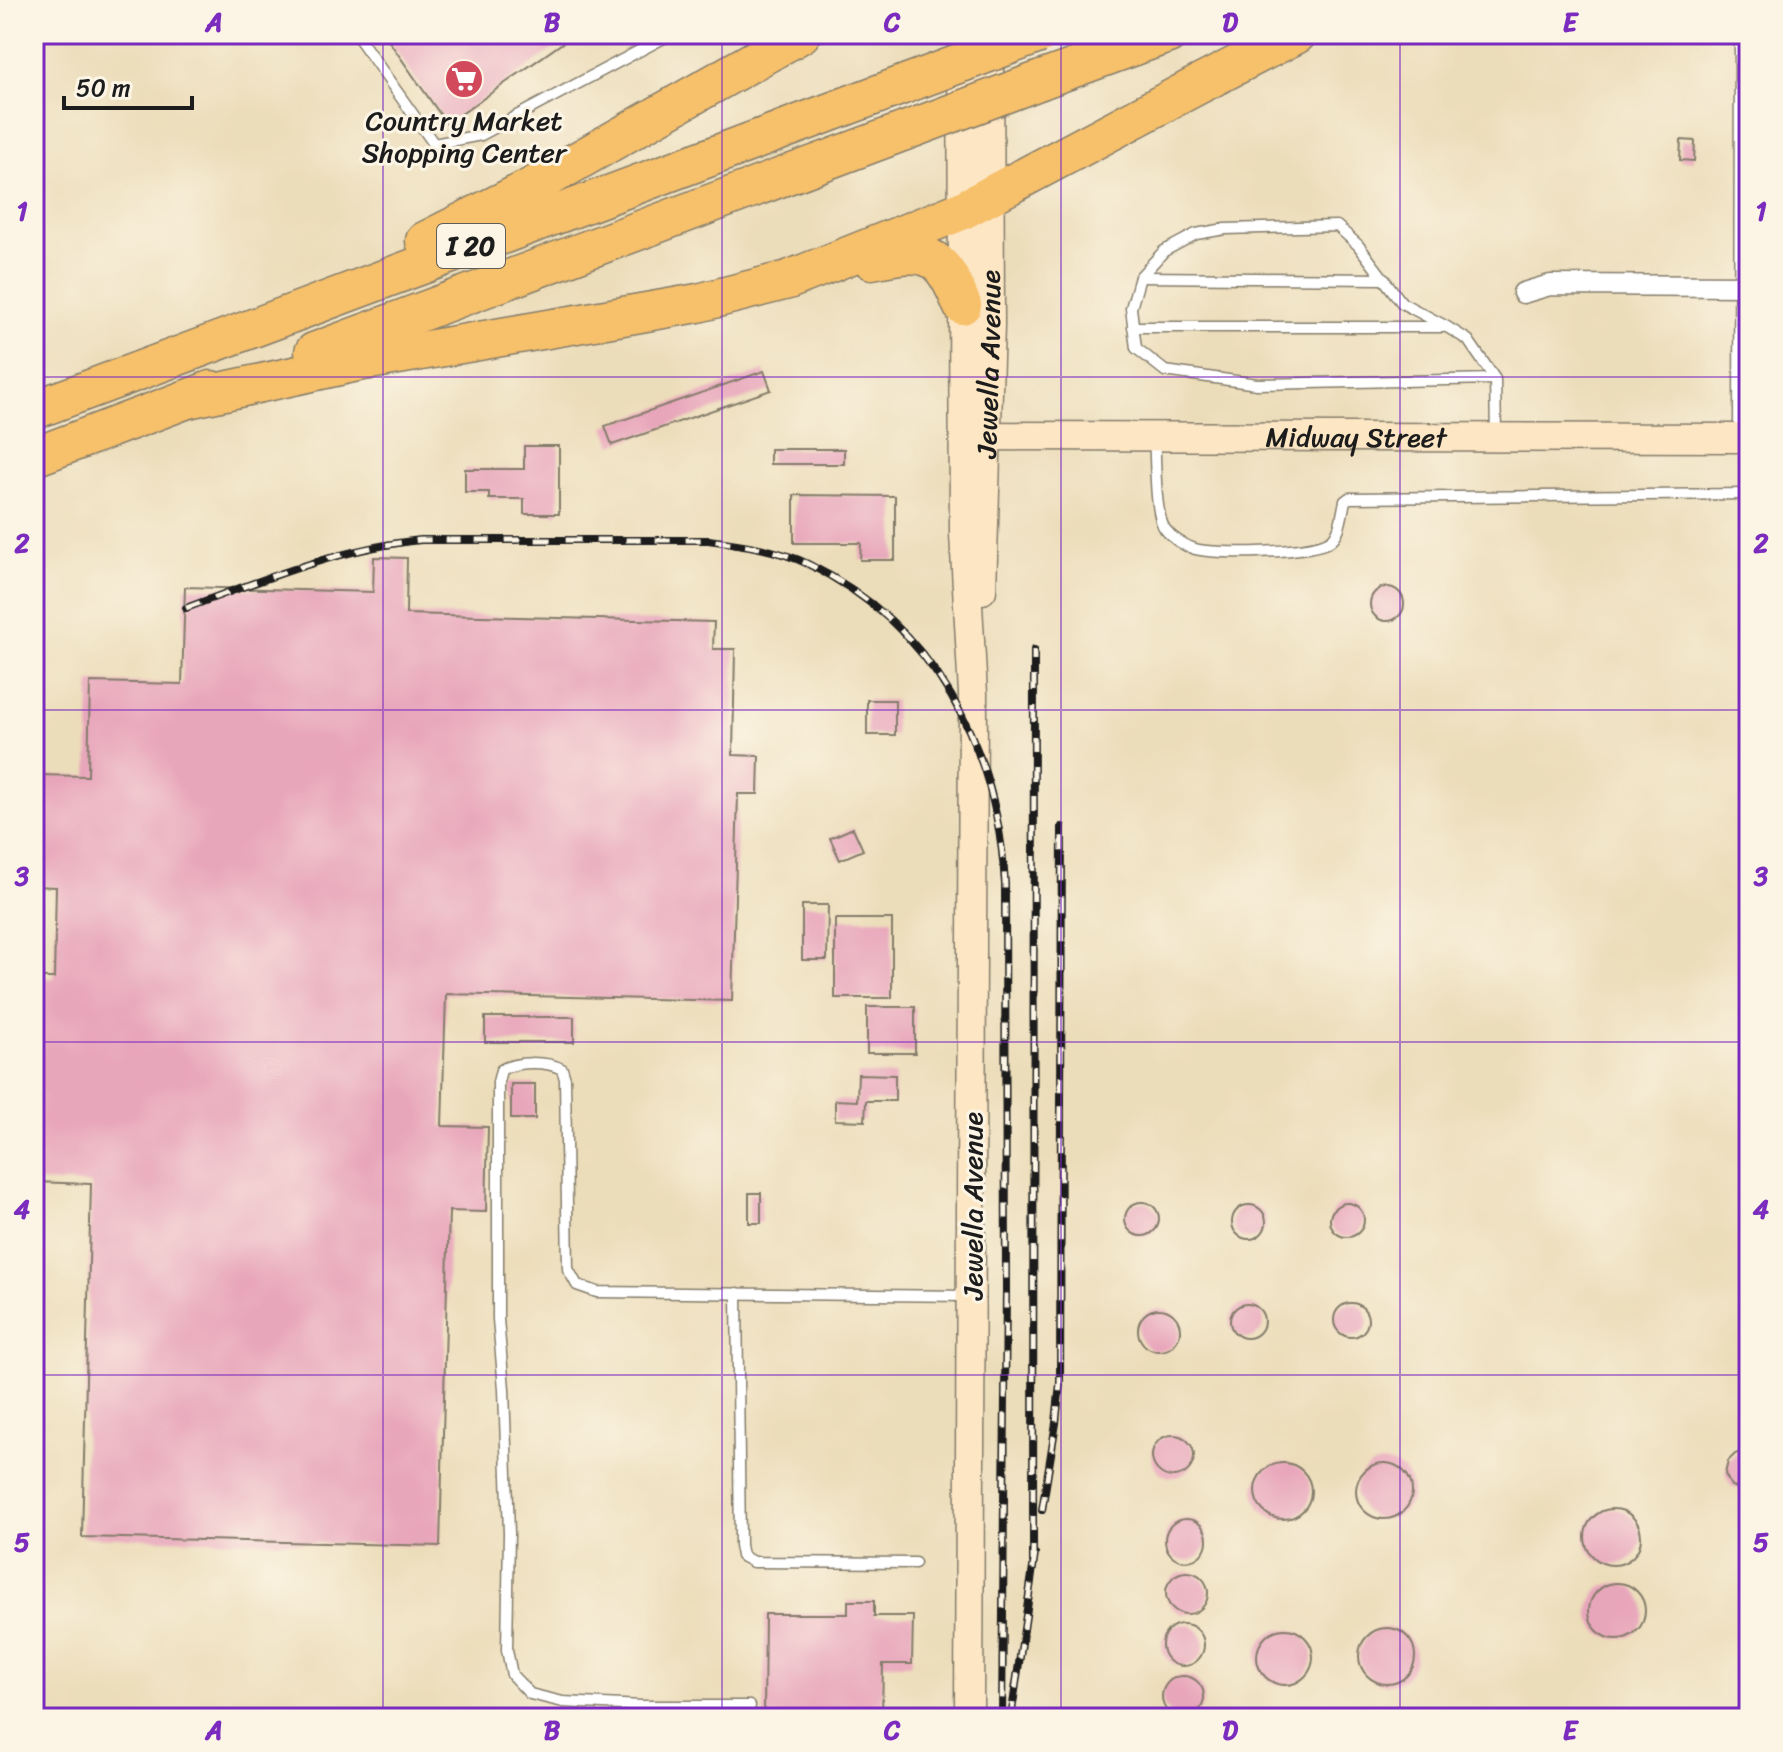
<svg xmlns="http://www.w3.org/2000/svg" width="1783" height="1752" font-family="Sriracha,sans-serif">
<rect width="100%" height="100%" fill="#fcf5e5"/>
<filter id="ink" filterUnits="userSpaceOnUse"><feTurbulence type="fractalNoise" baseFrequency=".0125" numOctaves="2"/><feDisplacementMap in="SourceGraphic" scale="16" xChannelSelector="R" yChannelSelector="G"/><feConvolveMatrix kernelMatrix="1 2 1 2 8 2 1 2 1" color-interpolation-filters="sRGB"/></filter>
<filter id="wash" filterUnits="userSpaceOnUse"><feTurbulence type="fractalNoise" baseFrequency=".006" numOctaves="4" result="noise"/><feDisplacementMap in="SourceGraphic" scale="32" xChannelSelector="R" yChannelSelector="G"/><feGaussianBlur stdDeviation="1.8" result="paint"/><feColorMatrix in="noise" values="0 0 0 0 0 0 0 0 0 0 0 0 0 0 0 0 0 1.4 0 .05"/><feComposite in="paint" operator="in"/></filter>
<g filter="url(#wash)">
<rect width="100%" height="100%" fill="#ecddba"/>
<g id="blocks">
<g fill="#e8a6bb">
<polygon points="384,34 575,34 447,124"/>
<polygon points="1681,140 1695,141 1694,161 1680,160"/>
<polygon points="764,371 771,390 612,445 605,426"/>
<polygon points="524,446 559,446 559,514 524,514 524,499 489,499 489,492 465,492 465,469 524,469"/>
<rect x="770" y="449" width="74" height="15"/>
<polygon points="794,495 895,496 895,560 860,560 861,543 794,543"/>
<polygon points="374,557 407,558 406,614 714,622 713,649 735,649 733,755 759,756 758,794 738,794 732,1001 446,994 442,1126 488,1127 486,1212 449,1211 440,1546 82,1537 91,1184 34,1182 34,978 54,978 56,887 34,886 34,775 88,776 90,682 182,684 185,587 373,592"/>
<circle cx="1387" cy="604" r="17"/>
<rect x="867" y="700" width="28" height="35"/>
<polygon points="853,828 863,850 840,860 830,838"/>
<polygon points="802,905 828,905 827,960 802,960"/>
<rect x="835" y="919" width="57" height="79"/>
<rect x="867" y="1007" width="48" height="46"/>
<rect x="485" y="1017" width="89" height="25"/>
<polygon points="858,1074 895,1075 895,1101 866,1101 865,1121 835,1120 835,1100 857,1101"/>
<rect x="511" y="1084" width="24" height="35"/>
<rect x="749" y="1193" width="12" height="30"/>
<circle cx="1142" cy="1219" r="17"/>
<circle cx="1347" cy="1220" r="17"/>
<circle cx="1249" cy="1222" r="17"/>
<circle cx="1351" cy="1320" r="17"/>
<circle cx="1247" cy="1321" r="17"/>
<circle cx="1159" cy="1330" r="21"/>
<circle cx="1173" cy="1456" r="21"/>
<polygon points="1743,1451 1749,1451 1749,1491 1746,1492 1731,1486 1725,1474 1728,1461 1735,1454"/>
<circle cx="1384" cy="1491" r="28"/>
<circle cx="1283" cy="1491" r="28"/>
<circle cx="1613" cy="1537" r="28"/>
<circle cx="1186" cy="1540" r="21"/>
<circle cx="1187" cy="1593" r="21"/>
<circle cx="1617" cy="1611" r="28"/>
<polygon points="848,1601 874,1601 874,1616 913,1616 912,1664 883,1664 882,1717 764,1716 765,1614 848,1614"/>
<circle cx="1183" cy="1645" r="21"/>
<circle cx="1387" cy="1656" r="28"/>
<circle cx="1285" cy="1657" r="28"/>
<circle cx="1183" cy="1697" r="21"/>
</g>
</g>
</g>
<g filter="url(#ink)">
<use href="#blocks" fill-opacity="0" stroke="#847c6b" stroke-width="2"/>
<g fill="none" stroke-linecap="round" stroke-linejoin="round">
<g stroke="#847c6b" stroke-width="13">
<g id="lane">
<polyline points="356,34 434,144 481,135 671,34"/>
<polyline points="1140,277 1385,279"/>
<polyline points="1133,327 1443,327"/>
<polyline points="1495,379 1257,384 1165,371 1136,348 1131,308 1138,284 1140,277 1164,251 1196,234 1225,229 1337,226 1358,245 1402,303 1447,327 1468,340 1495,379 1496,435"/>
<path d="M1154,437C1156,457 1154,514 1165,529C1172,538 1184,546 1195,549C1217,555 1312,553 1330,541C1341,534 1342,513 1345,501L1349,498L1749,494"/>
<polyline points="737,1293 740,1545 742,1556 753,1562 915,1563"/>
<path d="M750,1706H642L563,1702L530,1694L512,1675L507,1650L509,1533L504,1389L498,1319V1082L501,1070C516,1061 546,1061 562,1069L565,1079L568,1269L577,1285L597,1292L969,1296"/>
</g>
</g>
<g stroke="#847c6b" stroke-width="23">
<g id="street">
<polyline points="1523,293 1550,285 1749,286"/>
<polyline points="1744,438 1745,34"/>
</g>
</g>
<g stroke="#847c6b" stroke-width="31">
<g id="secondary">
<polyline points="962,34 964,534 973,694 969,1718"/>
<path id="s1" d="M964,436L1749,438"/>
<path id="s2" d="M982,590L990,325L989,35"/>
</g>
</g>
<g stroke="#847c6b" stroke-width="41">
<g id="highway">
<polyline points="1041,80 1168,34"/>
<polyline points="425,241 530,188 801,34"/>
<path d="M872,260C927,249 940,250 962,305"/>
<polyline points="314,352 905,131"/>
<polyline points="188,399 358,362 698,303 788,280 961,211 1196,86 1297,34"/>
<polyline points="34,410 908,83"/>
<polyline points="34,457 211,390"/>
</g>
</g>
<use href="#lane" stroke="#fff" stroke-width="10"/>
<use href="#street" stroke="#fff" stroke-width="20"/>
<use href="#secondary" stroke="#fce6c4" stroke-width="28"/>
<use href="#highway" stroke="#f7c06b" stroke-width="38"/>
<g stroke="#1c1c1c" stroke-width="8">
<g id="rail">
<path d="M186,608C262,580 340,548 421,540H708C741,544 777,549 808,564C935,626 997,747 1005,884L1006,1291L1002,1718"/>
<polyline points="1042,1510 1056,1423 1060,1383 1062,827"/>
<polyline points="1033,1561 1034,650"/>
<polyline points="1011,1718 1035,1554"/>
</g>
</g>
<use href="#rail" stroke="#fcf5e5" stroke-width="5" stroke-dasharray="15" stroke-linecap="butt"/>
<g stroke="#847c6b" stroke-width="41" stroke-linecap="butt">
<g id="highway-bridge">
<polyline points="908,83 1039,34"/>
<polyline points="905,131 1041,80"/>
</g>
</g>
<use href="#highway-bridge" stroke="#f7c06b" stroke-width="38"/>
</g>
</g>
<path fill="none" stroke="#7b2cbf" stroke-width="2" stroke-opacity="0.55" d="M383,34V1718M722,34V1718M1061,34V1718M1400,34V1718M34,377H1749M34,710H1749M34,1042H1749M34,1375H1749"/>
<defs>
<g id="supermarket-disc" transform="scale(2)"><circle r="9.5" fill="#d1495b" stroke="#fcf5e5"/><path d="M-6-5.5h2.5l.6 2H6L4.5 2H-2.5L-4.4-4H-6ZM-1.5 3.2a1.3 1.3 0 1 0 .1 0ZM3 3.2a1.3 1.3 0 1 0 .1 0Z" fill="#fff"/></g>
</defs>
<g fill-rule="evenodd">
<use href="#supermarket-disc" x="464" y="79"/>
</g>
<g text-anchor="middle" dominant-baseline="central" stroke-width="6" stroke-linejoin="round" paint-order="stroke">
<rect fill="#fcf5e5" stroke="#5f5d58" stroke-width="2" x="437" y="224" width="68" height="44" rx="6"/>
<g font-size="26" font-weight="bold" fill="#1c1c1c">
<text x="471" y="246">I 20</text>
</g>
<g font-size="28" fill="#1c1c1c" stroke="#fcf5e5">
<text x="464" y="120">Country Market<tspan x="464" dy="32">Shopping Center</tspan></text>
</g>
<g font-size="28" fill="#1c1c1c" stroke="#fcf5e5">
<text stroke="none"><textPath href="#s2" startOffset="226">Jewella Avenue</textPath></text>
<text stroke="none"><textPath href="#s1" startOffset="392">Midway Street</textPath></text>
<text transform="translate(972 1206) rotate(-90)">Jewella Avenue</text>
</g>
</g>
<rect width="1783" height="1752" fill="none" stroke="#fcf5e5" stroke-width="88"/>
<path d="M64 96v12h128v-12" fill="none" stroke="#1c1c1c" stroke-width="4"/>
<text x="76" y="96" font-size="24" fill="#1c1c1c" stroke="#fcf5e5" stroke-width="6" paint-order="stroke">50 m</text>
<rect x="44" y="44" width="1695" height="1664" fill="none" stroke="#7b2cbf" stroke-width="3"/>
<g font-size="26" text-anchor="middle" font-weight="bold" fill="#7b2cbf">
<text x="214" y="31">A</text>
<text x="552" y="31">B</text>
<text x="892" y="31">C</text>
<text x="1230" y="31">D</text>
<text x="1570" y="31">E</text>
<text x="22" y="220">1</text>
<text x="1761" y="220">1</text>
<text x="22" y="552">2</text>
<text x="1761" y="552">2</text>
<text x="22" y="885">3</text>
<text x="1761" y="885">3</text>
<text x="22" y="1218">4</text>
<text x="1761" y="1218">4</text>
<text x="22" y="1551">5</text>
<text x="1761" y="1551">5</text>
<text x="214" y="1739">A</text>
<text x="552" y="1739">B</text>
<text x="892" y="1739">C</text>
<text x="1230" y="1739">D</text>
<text x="1570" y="1739">E</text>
</g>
</svg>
